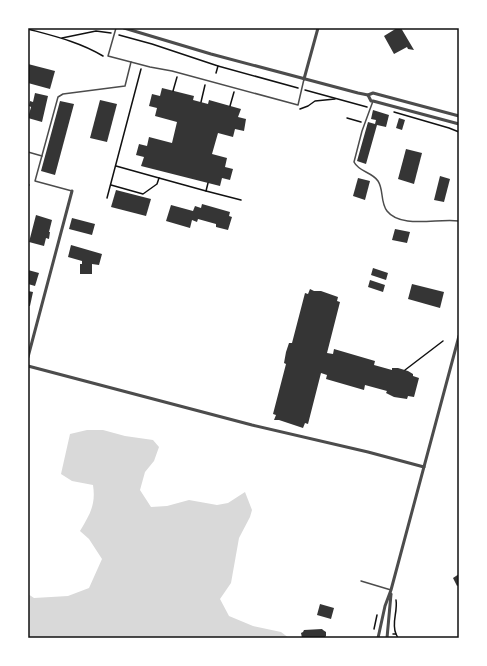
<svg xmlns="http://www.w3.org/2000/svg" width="487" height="666" font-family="Rubik,sans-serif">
<rect width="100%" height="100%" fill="#fff"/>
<path fill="#d9d9d9" d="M87,430H103L125,436L153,440L159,447L154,461L145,472L140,490L151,507L167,506L189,500L217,505L228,503L245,492L252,510L250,517L239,538L231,583L220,599L229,616L253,626L281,632L289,638H28V594L34,598L68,596L89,588L102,559L89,539L80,531C90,514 96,505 93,485L72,481L61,474L70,434Z"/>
<g fill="#353535">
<polygon points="397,28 401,28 414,50 408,49 407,47 394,54 384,36"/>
<polygon points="28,64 55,71 50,89 28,83"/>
<polygon points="162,88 194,96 193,100 208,104 209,100 241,109 238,117 246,119 244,131 235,129 233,137 218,133 212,154 227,158 225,167 233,169 230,180 222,178 220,186 141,166 144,157 136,155 139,144 147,146 149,137 172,143 177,122 155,116 157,108 149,106 152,94 160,96"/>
<polygon points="35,93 48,96 42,122 28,118 31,107 29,106 30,101 33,102"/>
<polygon points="100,100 117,104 107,142 90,138"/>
<polygon points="60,101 74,104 55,175 41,171"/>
<polygon points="373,110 389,115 386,127 377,125 366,164 357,161 368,122 375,124 376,120 371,119"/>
<polygon points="399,118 405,120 402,130 396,128"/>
<polygon points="406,149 422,153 414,184 398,179"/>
<polygon points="440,176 450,179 444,202 434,200"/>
<polygon points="358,178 370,181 365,200 353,196"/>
<polygon points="116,190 151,199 146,216 111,207"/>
<polygon points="202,204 230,212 229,216 232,217 228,230 216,227 216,224 198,219 197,222 192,220 190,228 166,221 171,205 193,211 195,206 201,208"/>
<polygon points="36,215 52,220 49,232 50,232 49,239 46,238 44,246 29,242"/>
<polygon points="72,218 95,224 92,235 69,229"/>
<polygon points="395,229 410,232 407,243 392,240"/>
<polygon points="71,245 102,254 99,265 92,264 92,274 80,274 80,264 82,264 82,261 68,257"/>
<polygon points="373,268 388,273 386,280 371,275"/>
<polygon points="28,270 39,273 35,286 28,284"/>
<polygon points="370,280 385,285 383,292 368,287"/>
<polygon points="412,284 444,292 440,308 408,299"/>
<polygon points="310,289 314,291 321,291 338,297 337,301 340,302 327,353 333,354 334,349 375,361 374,365 392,370 392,368 398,368 408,371 413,374 413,376 419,378 414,397 408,396 407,399 394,397 386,393 387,391 365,385 364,390 326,379 327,375 321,373 308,424 305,423 303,428 279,420 274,420 276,415 273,414 286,364 284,363 286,352 289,343 292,343 305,293 308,294"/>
<polygon points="28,291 33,292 30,306 28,306"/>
<polygon points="459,574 459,585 457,586 453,578"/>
<polygon points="320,604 334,608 331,619 317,615"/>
<polygon points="322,629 323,630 326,632 326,636 324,638 302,638 301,633 303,632 304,630"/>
</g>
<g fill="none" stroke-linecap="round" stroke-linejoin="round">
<g stroke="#111" stroke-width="1.5">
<path d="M28,29C54,36 80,42 103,56"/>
<polyline points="119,35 152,44 218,66 298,88"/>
<polyline points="62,38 96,31 111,33"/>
<polyline points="216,73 218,66"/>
<polyline points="305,90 367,107"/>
<polyline points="173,91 177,77"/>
<polyline points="201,102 205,85"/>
<polyline points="230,106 234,92"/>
<polyline points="300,109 308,106 315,101 335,99"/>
<polyline points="394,112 449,128 459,132"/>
<polyline points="347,118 361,122"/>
<polyline points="116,166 159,178"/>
<polyline points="208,183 206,191 241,200"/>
<polyline points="28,185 29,185"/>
<polyline points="111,185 143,194 157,184 159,178 206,191"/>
<polyline points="107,198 141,69"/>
<polyline points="405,370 443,341"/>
<path d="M396,600C398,612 391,623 396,634"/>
<polyline points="374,629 377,615"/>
<polyline points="393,634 396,634 398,638"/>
</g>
<g stroke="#4c4c4c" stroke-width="1.5">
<polyline points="116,28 108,56 150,67 172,71 298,105 304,79"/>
<path d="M373,101L362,131L354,162C359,172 372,172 378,181C384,190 380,202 387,211C401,229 438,218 459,221"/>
<polyline points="28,152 42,156"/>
<polyline points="72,191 35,181 58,97 63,94 125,86 131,62"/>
<polyline points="361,581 391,590"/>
</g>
<g stroke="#4c4c4c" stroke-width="3">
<polyline points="124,28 211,54 358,93 368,95 373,93 459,116"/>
<polyline points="304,79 318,28"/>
<polyline points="368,95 371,101 373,101 459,124"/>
<polyline points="28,357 72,191"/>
<polyline points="28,366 252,425 368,452 424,467"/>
<polyline points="378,638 385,606 391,590 459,336"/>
<polyline points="387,638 391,594"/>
</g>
</g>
<rect width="487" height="666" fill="none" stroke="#ffffff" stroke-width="58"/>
<rect x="29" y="29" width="429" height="608" fill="none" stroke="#111" stroke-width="1.5"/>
</svg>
